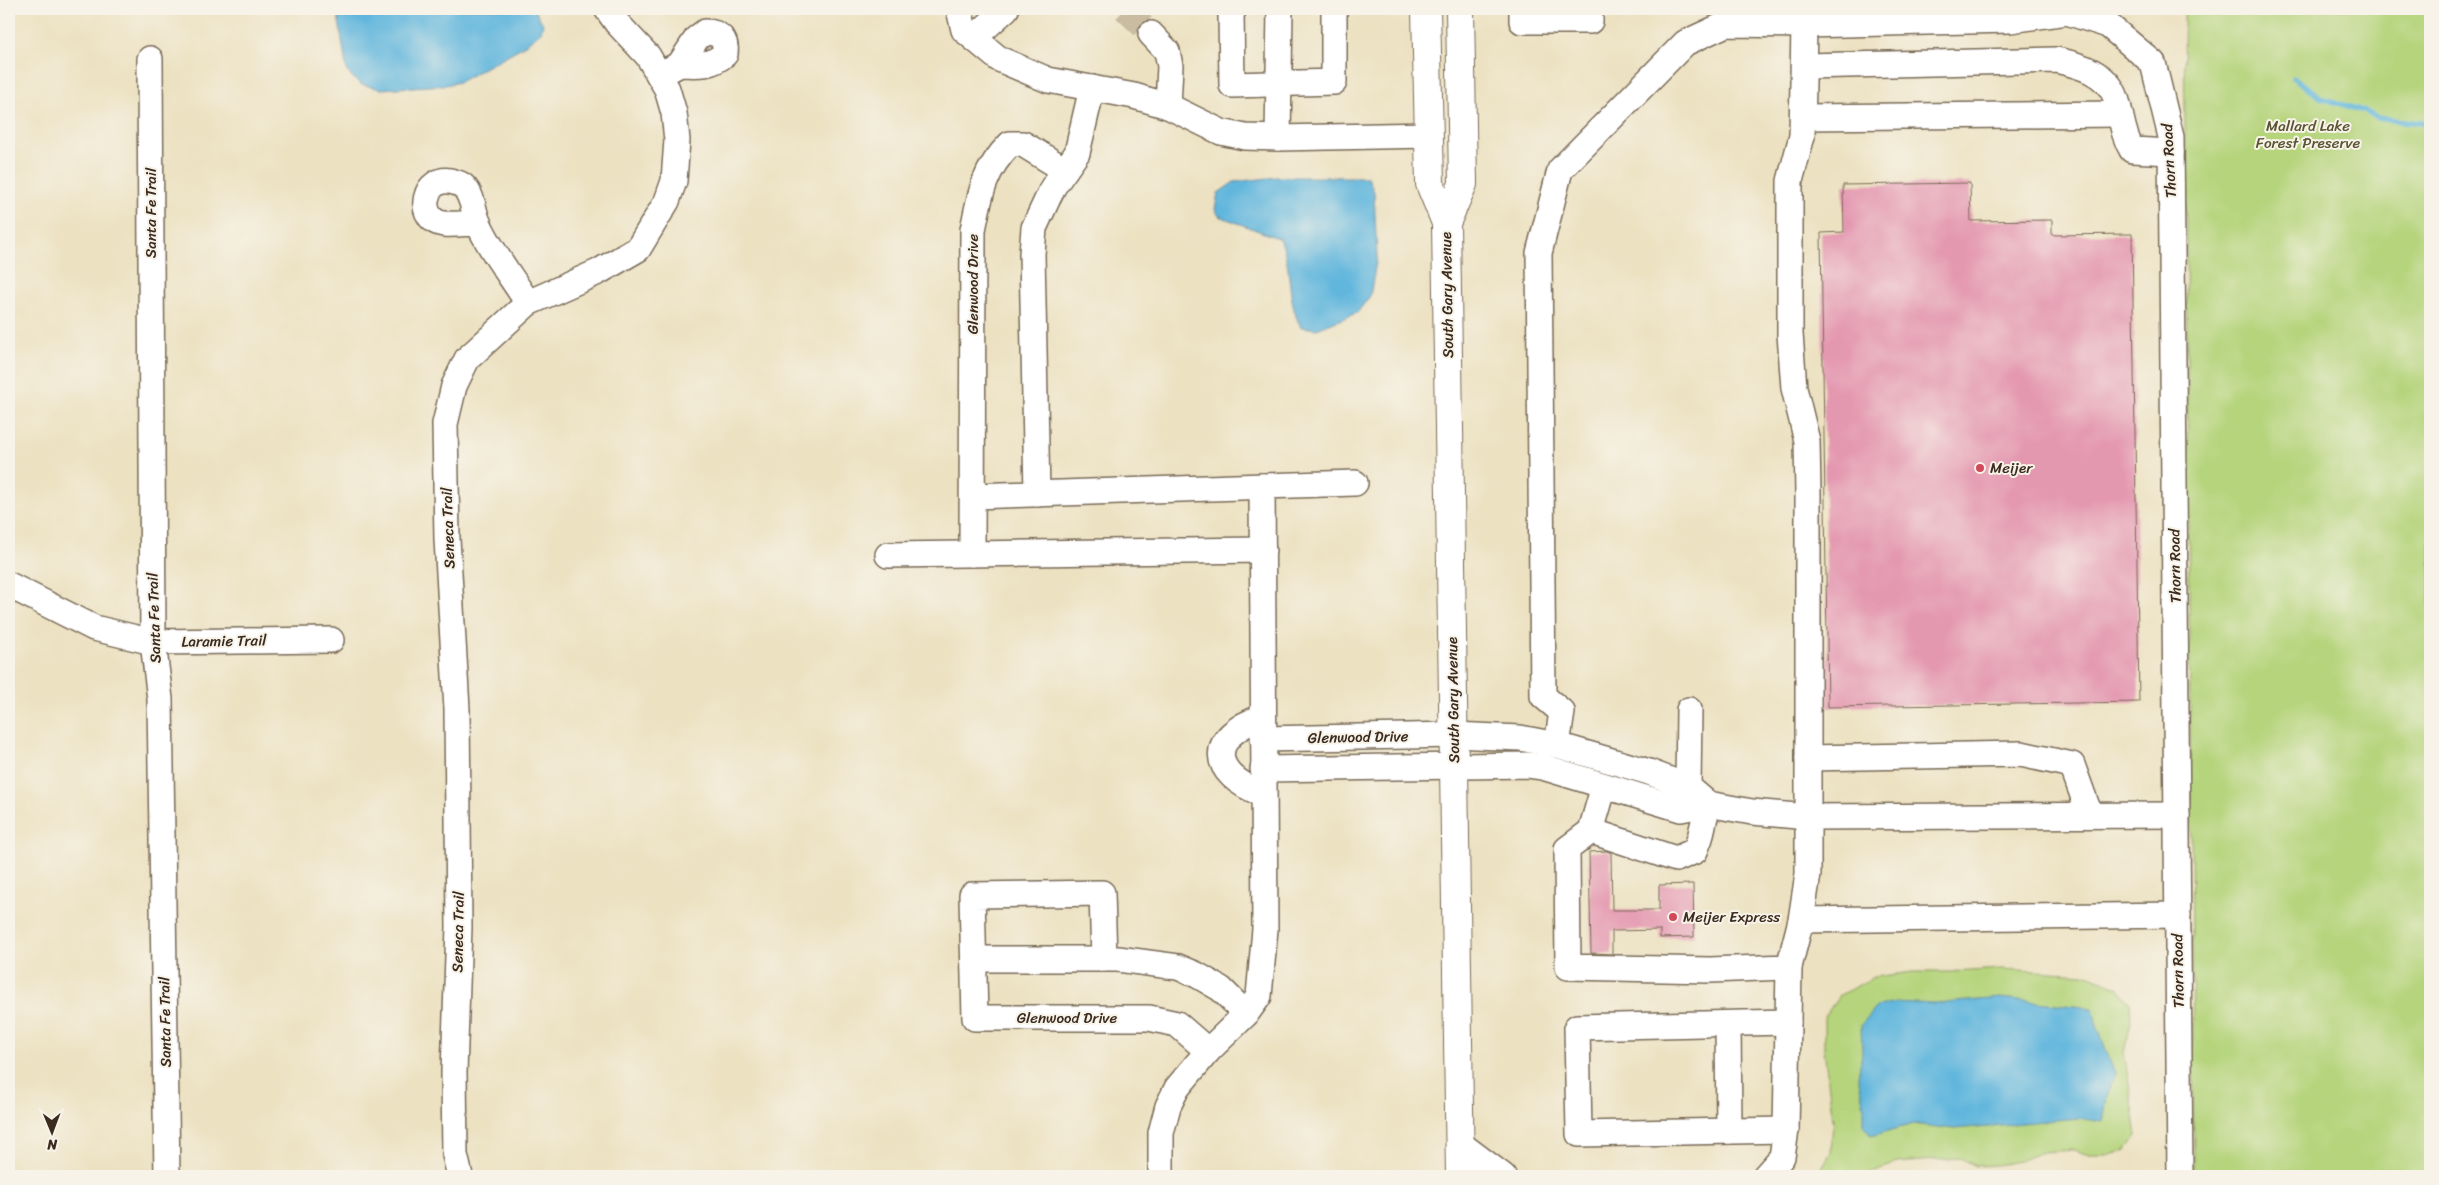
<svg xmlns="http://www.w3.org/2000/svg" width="2439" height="1185" font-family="Sriracha,sans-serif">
<rect width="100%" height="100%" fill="#f7f3e8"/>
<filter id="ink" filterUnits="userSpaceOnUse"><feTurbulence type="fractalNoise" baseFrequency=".02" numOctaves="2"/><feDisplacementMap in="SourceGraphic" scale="10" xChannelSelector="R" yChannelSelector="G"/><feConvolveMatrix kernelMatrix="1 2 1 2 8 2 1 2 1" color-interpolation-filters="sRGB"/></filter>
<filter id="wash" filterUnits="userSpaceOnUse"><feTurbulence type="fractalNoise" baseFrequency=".0096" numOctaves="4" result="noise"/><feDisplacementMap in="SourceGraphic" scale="20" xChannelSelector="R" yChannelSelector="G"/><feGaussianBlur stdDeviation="1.12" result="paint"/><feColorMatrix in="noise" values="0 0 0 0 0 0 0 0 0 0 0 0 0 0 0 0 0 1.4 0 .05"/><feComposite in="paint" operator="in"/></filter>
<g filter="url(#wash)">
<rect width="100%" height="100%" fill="#ece1c1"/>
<g fill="#b5d47b" stroke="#787f4c">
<polygon points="2184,9 2430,9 2430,1176 2194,1176"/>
<polygon points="2002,969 2085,974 2118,987 2130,1003 2131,1022 2124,1052 2137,1135 2125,1151 2109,1155 2090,1155 2074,1150 2042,1152 2019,1161 1996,1165 1975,1166 1960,1158 1898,1163 1871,1172 1868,1176 1817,1176 1831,1152 1833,1121 1824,1049 1824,1017 1840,995 1874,977 1913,972 1954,972"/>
</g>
<g fill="#60b6dd" stroke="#4e707e">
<polygon points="337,9 534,9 543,24 541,32 522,47 459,82 446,85 381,89 360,84 347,72"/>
<path d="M1277,177H1368L1374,192L1377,257L1370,296L1357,313L1317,329L1301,327C1286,301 1293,267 1280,239L1219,216L1215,209L1218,193L1234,182Z"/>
<polygon points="2001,998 2093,1008 2097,1026 2115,1073 2107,1097 2103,1122 2079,1118 1954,1129 1913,1124 1871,1136 1864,1125 1864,1106 1858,1076 1862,1054 1861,1025 1876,1007 1895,1002 1934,1004"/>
</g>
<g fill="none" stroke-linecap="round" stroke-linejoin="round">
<polyline stroke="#60b6dd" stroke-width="5.5" points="2294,78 2322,98 2366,112 2377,118 2430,124"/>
</g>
<g id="blocks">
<g fill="#e498b0">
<polygon points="1970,183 1971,221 2052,220 2052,235 2132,234 2139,702 1828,707 1821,233 1844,232 1843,185"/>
<polygon points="1607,851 1611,853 1612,910 1659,910 1659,885 1693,884 1694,937 1660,938 1660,930 1612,931 1612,954 1591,953 1589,852"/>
</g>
</g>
</g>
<g filter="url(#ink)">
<use href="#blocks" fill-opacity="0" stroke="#796a57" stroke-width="1"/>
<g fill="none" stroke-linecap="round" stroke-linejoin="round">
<polyline stroke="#c9bca0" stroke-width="25" stroke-dasharray="25 12" stroke-linecap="butt" points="1125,9 1151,34"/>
<g stroke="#796a57" stroke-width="28">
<g id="minor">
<polyline points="959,9 964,30 999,59 1048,80 1134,96 1168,106 1221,132 1245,137 1278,138 1429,135"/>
<polyline points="1234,9 1231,13 1232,85 1334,82 1334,9"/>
<polyline points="1522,9 1522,21 1590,21 1590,9"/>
<polyline points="2066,9 2067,12 2108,25 2153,63 2171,137 2180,1176"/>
<polyline points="1151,34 1167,51 1170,66 1168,106"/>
<polyline points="974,38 1006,9"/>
<polyline points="150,59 153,642 160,699 167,1176"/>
<path d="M1805,66L2056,60C2079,65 2107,72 2116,98C2122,116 2122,134 2132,150L2171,152"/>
<path d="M659,75L680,64L697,38L705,32C719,32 727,39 725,54C712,66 698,65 680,64"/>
<polyline points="1803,117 2119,114"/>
<polyline points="1278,138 1280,9"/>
<path d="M478,223C467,223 455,225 444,224C414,220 424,172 454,182C457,183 462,184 464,187C473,196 473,211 478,222C488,247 513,279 528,303"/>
<polyline points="1037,494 1032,254 1034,228 1053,187 1077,153 1092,88"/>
<polyline points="973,496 1355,483"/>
<path d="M972,554L973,230C980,194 984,170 1010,144H1023L1065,170"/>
<polyline points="888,555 1263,550"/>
<polyline points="9,585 94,628 153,642 331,640"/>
<path d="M1263,717C1206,736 1209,774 1263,794"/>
<polyline points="1263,739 1454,735 1520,738 1557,745 1649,772 1688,787 1708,804"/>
<polyline points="1557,745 1562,712 1543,696 1539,253 1560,170 1685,43 1726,24 1804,25 2010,20 2067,12"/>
<polyline points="1808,758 2021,754 2072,765 2090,815"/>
<polyline points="1263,769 1528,765 1543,767 1681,809 1708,804 1752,812 1808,817 1808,493 1807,441 1794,388 1790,334 1790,181 1802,136 1804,25"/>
<polyline points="1604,786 1591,831 1567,849 1568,967 1710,970 1789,967 1801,920 1808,874 1808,817 2177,815"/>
<polyline points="1688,787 1689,710"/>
<polyline points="1591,831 1676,859 1695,851 1700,838 1708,804"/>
<polyline points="1801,920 2178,915"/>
<polyline points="974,959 1118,959 1178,967 1197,975 1221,989 1246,1014"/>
<polyline points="1104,959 1102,893 972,895 975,1018 1149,1018 1177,1024 1208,1051"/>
<polyline points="1728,1024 1729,1131"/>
<polyline points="1786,1130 1579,1134 1577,1027 1788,1022"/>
<polyline points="1459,1143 1503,1176"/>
<polyline points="460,1176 455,1155 454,1072 459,927 457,709 447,539 445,424 454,386 467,359 528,303 598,272 638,249 667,201 674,181 677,140 674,113 667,89 648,56 617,23 607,9"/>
<polyline points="1161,1176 1161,1133 1168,1106 1177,1088 1208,1051 1246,1014 1259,996 1265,929 1262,486"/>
<polyline points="1765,1176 1782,1157 1786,1130 1789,967"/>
</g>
</g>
<g stroke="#796a57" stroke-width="30">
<g id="major">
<polyline points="1426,9 1430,184 1446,223 1460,1176"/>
<polyline points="1446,223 1463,184 1460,9"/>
</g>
</g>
<use href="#minor" stroke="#fff" stroke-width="25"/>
<use href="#major" stroke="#fff" stroke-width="28"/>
</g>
</g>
<g fill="#d1495b" stroke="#f7f3e8" stroke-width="2">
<circle cx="1980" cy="468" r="5"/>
<circle cx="1673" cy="917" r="5"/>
</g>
<g text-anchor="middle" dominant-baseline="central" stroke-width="4" stroke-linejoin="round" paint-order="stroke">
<g font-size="15" fill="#5a5435" stroke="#f7f3e8">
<text x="2308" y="126">Mallard Lake<tspan x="2308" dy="17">Forest Preserve</tspan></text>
</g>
<g font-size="15" fill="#3b2a1e" stroke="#f7f3e8">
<text transform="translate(2169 161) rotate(-93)">Thorn Road</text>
<text transform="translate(151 213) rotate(-90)">Santa Fe Trail</text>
<text transform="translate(973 284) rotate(-90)">Glenwood Drive</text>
<text transform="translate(1447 295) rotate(-91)">South Gary Avenue</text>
<text transform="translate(448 528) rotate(-92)">Seneca Trail</text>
<text transform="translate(2175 566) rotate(-91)">Thorn Road</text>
<text transform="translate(154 618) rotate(-92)">Santa Fe Trail</text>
<text transform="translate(224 641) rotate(-1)">Laramie Trail</text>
<text transform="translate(1453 700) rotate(-91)">South Gary Avenue</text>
<text transform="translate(1358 737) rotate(-1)">Glenwood Drive</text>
<text transform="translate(458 932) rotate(-89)">Seneca Trail</text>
<text transform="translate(2178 971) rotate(-91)">Thorn Road</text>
<text x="1067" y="1018">Glenwood Drive</text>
<text transform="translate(165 1022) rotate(-91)">Santa Fe Trail</text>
</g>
<g font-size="15" fill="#3b2a1e" stroke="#f7f3e8" text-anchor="start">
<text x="1990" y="468">Meijer</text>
<text x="1683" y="917">Meijer Express</text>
</g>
</g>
<rect width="2439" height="1185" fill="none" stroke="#f7f3e8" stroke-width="30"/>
<g transform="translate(52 1132) rotate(179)" stroke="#f7f3e8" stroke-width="4" paint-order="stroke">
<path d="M0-4L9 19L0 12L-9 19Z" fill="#3b2a1e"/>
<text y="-8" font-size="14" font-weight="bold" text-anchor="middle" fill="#3b2a1e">N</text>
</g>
</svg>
